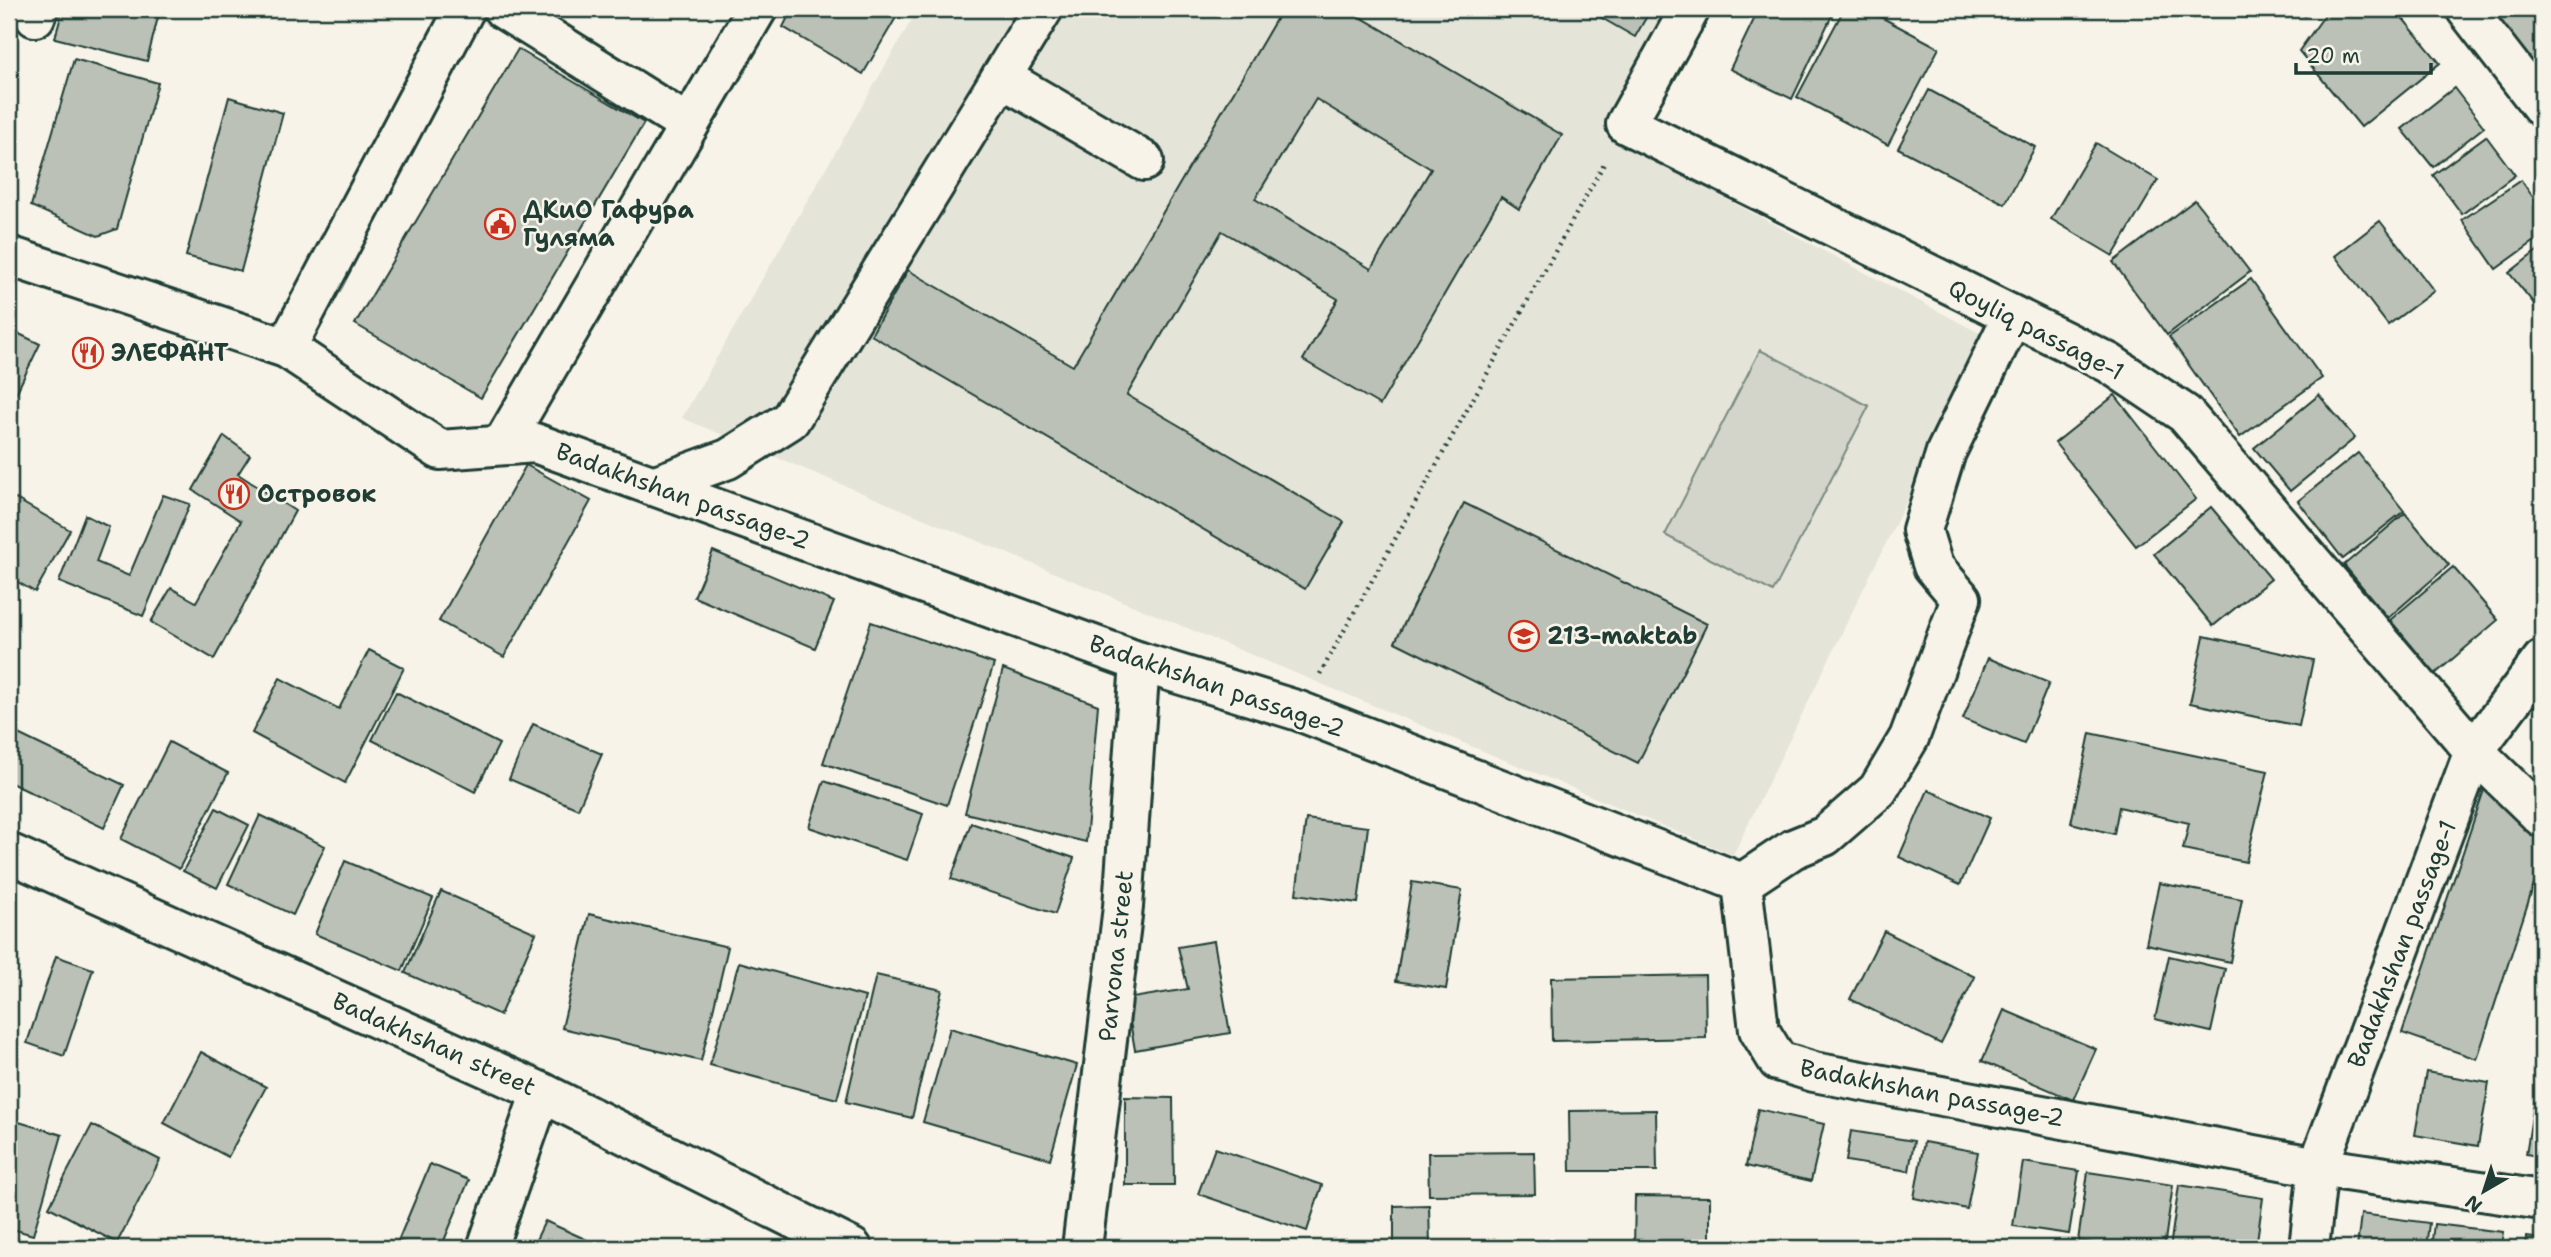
<svg xmlns="http://www.w3.org/2000/svg" width="2551" height="1257" font-family="'Shantell Sans',sans-serif">
<rect width="100%" height="100%" fill="#f7f3e8"/>
<filter id="ink" filterUnits="userSpaceOnUse"><feTurbulence type="fractalNoise" baseFrequency=".0143" numOctaves="2"/><feDisplacementMap in="SourceGraphic" scale="14" xChannelSelector="R" yChannelSelector="G"/><feConvolveMatrix kernelMatrix="1 2 1 2 8 2 1 2 1" color-interpolation-filters="sRGB"/></filter>
<g filter="url(#ink)">
<polygon fill="#e5e4d9" points="918,9 1666,9 1605,135 1987,337 1733,855 682,418"/>
<polygon fill="#d3d5ca" stroke="#79897f" stroke-width="2" points="1760,350 1869,406 1773,592 1665,535"/>
<g fill="#bbc1b6" stroke="#1f3d34" stroke-width="2" fill-rule="evenodd">
<polygon points="63,9 160,9 147,61 55,38"/>
<polygon points="792,9 846,11 847,9 901,9 863,74 783,27"/>
<path d="M1282,9H1356L1354,13L1562,135L1519,209L1501,197L1380,405L1303,360L1338,299L1222,231L1127,395L1344,522L1305,589L871,335L908,270L1073,366ZM1316,99L1431,169L1371,269L1255,199Z"/>
<polygon points="1586,9 1651,9 1635,37"/>
<polygon points="1759,9 1835,9 1792,99 1730,69"/>
<polygon points="1844,9 1866,9 1939,48 1888,145 1797,97"/>
<polygon points="2288,9 2310,9 2305,16"/>
<polygon points="2329,9 2395,9 2440,63 2361,127 2299,51"/>
<polygon points="2504,9 2536,9 2542,14 2542,79 2486,30"/>
<polygon points="518,49 644,123 481,398 355,324"/>
<polygon points="74,59 158,83 117,229 98,236 31,206"/>
<polygon points="2454,88 2484,127 2433,167 2402,129"/>
<polygon points="1929,90 2035,147 2005,204 1898,148"/>
<polygon points="229,97 283,113 241,271 186,256"/>
<polygon points="2486,136 2515,175 2462,214 2433,175"/>
<polygon points="2096,143 2158,180 2113,256 2051,219"/>
<polygon points="2521,180 2542,210 2542,236 2496,269 2462,220"/>
<polygon points="2195,200 2250,272 2167,335 2113,262"/>
<polygon points="2380,221 2434,291 2388,325 2335,256"/>
<polygon points="2542,247 2542,310 2540,311 2509,273"/>
<polygon points="2251,279 2322,378 2240,437 2169,337"/>
<polygon points="9,329 40,344 9,408"/>
<polygon points="2115,395 2196,499 2136,546 2055,443"/>
<polygon points="2319,395 2355,438 2290,491 2254,448"/>
<polygon points="224,436 250,455 238,474 295,511 214,659 151,622 171,588 196,602 241,521 193,490"/>
<polygon points="2358,453 2404,511 2343,559 2298,501"/>
<polygon points="526,465 591,501 504,657 439,621"/>
<polygon points="9,495 70,530 35,592 9,577"/>
<polygon points="163,495 190,504 143,616 59,582 85,515 109,527 96,562 129,576"/>
<polygon points="1464,503 1707,624 1638,763 1395,642"/>
<polygon points="2211,507 2271,579 2213,626 2154,554"/>
<polygon points="2405,513 2449,565 2388,618 2344,565"/>
<polygon points="713,551 834,602 815,648 694,597"/>
<polygon points="2453,567 2498,620 2435,674 2390,620"/>
<polygon points="871,622 994,664 947,805 823,763"/>
<polygon points="2204,636 2313,660 2299,726 2190,703"/>
<polygon points="369,650 404,668 345,783 252,733 280,678 339,709"/>
<polygon points="1988,658 2049,683 2024,744 1963,719"/>
<polygon points="1003,669 1098,705 1086,842 965,813"/>
<polygon points="396,692 499,744 475,792 372,740"/>
<polygon points="533,724 602,754 578,809 509,779"/>
<polygon points="16,733 124,785 104,828 9,782 9,749"/>
<polygon points="2090,733 2268,771 2246,862 2183,849 2189,823 2119,807 2114,834 2071,823"/>
<polygon points="169,742 228,773 179,869 121,839"/>
<polygon points="824,781 923,814 907,860 809,827"/>
<polygon points="2486,784 2542,830 2542,860 2477,1059 2402,1033"/>
<polygon points="1928,790 1990,818 1960,885 1899,857"/>
<polygon points="216,808 249,825 217,888 183,871"/>
<polygon points="260,815 325,846 293,915 228,884"/>
<polygon points="1306,819 1368,827 1358,903 1296,894"/>
<polygon points="971,823 1074,858 1055,914 951,879"/>
<polygon points="345,861 433,898 402,971 315,934"/>
<polygon points="1412,882 1462,890 1446,989 1396,981"/>
<polygon points="2159,883 2242,899 2230,962 2146,944"/>
<polygon points="441,891 536,933 500,1015 405,973"/>
<polygon points="589,914 728,947 701,1061 562,1028"/>
<polygon points="1884,931 1975,977 1941,1044 1850,999"/>
<polygon points="1214,941 1230,1033 1135,1050 1126,999 1188,989 1178,947"/>
<polygon points="56,956 93,969 64,1056 27,1043"/>
<polygon points="2169,956 2225,969 2211,1032 2155,1019"/>
<polygon points="739,962 865,997 837,1099 710,1065"/>
<polygon points="876,975 942,990 912,1118 846,1102"/>
<polygon points="1705,975 1706,1038 1552,1041 1551,978"/>
<polygon points="2004,1010 2096,1049 2073,1100 1982,1061"/>
<polygon points="950,1028 1077,1065 1050,1159 923,1122"/>
<polygon points="201,1052 266,1087 228,1157 164,1123"/>
<polygon points="2426,1072 2489,1083 2478,1146 2415,1135"/>
<polygon points="2536,1091 2542,1092 2542,1157 2526,1154"/>
<polygon points="1125,1097 1173,1098 1174,1185 1125,1185"/>
<polygon points="1758,1109 1824,1124 1811,1181 1746,1166"/>
<polygon points="1656,1110 1657,1171 1570,1171 1569,1111"/>
<polygon points="9,1119 62,1135 33,1235 9,1228"/>
<polygon points="92,1125 160,1160 117,1243 49,1207"/>
<polygon points="1851,1131 1914,1141 1909,1171 1846,1161"/>
<polygon points="1924,1142 1978,1152 1967,1209 1914,1198"/>
<polygon points="1215,1148 1322,1185 1307,1231 1198,1194"/>
<polygon points="1534,1152 1535,1194 1429,1195 1428,1153"/>
<polygon points="2023,1162 2079,1171 2069,1234 2013,1226"/>
<polygon points="430,1164 469,1180 441,1248 416,1248 398,1241"/>
<polygon points="2088,1172 2173,1185 2164,1248 2130,1248 2078,1241"/>
<polygon points="2179,1185 2263,1198 2256,1248 2170,1248"/>
<polygon points="1635,1196 1710,1197 1710,1248 1634,1248"/>
<polygon points="1429,1205 1430,1248 1394,1248 1394,1206"/>
<polygon points="2361,1214 2429,1223 2426,1248 2357,1248"/>
<polygon points="545,1221 605,1248 532,1248"/>
<polygon points="2434,1224 2503,1232 2501,1248 2431,1248"/>
<polygon points="2526,1237 2542,1239 2542,1248 2525,1248"/>
</g>
<g fill="none" stroke-linecap="round" stroke-linejoin="round">
<g stroke="#1f3d34" stroke-width="44">
<g id="minor">
<polyline points="1690,9 1626,124 2109,363 2185,414 2474,751 2542,817"/>
<polyline points="2466,9 2542,107"/>
<polyline points="35,17 38,9"/>
<polyline points="1001,77 1144,161"/>
<polyline points="689,125 757,9"/>
<polyline points="9,256 286,348 440,450 535,443 1140,662 1299,711 1742,883 1759,1030 1778,1061 1814,1072 2318,1167 2542,1200"/>
<polyline points="286,348 465,9"/>
<polyline points="502,445 689,125 503,9"/>
<polyline points="653,486 728,459 790,420 1043,9"/>
<polyline points="9,853 541,1092 852,1248"/>
<polyline points="1742,883 1793,849 1825,836 1878,790 1909,738 1961,599 1933,566 1922,530 1946,452 2012,317"/>
<polyline points="487,1248 541,1092"/>
<polyline points="1082,1248 1123,907 1140,662"/>
<polyline points="2309,1248 2318,1167 2474,751 2542,660"/>
</g>
</g>
<polyline stroke="#1f3d34" stroke-width="4.5" stroke-dasharray="2 5" stroke-linecap="butt" points="1320,674 1605,162"/>
<use href="#minor" stroke="#f7f3e8" stroke-width="38"/>
</g>
</g>
<defs>
<g id="civic-ring" transform="scale(1.575)"><circle r="9.5" fill="#f7f3e8" stroke="#c8321e" stroke-width="1.5"/><path d="M-.6-6.5H3V-4.5H.6V-3L4-1V1h2V6H-6V1h2V-1L-.6-3ZM-1.2 2.5V6h2.4V2.5Z" fill="#c8321e"/></g>
<g id="restaurant-ring" transform="scale(1.575)"><circle r="9.5" fill="#f7f3e8" stroke="#c8321e" stroke-width="1.5"/><path d="M-5-6h1v4h1v-4h1v4h1v-4h1v5L-1.5 .5V6h-2V.5L-5-1ZM5-6V6H3V1.5H1.5Q1.5-4 5-6Z" fill="#c8321e"/></g>
<g id="school-ring" transform="scale(1.575)"><circle r="9.5" fill="#f7f3e8" stroke="#c8321e" stroke-width="1.5"/><path d="M0-5L7-2L0 1L-7-2ZM-4 1L0 2.5L4 1V4Q0 6-4 4Z" fill="#c8321e"/></g>
</defs>
<g fill-rule="evenodd">
<use href="#civic-ring" x="500" y="224"/>
<use href="#restaurant-ring" x="88" y="353"/>
<use href="#restaurant-ring" x="234" y="494"/>
<use href="#school-ring" x="1524" y="636"/>
</g>
<g text-anchor="middle" dominant-baseline="central" stroke-width="5" stroke-linejoin="round" paint-order="stroke">
<g font-size="24" font-weight="bold" fill="#1f3d34" stroke="#f7f3e8" text-anchor="start">
<text x="523" y="210">ДКиО Гафура<tspan x="523" dy="28">Гуляма</tspan></text>
<text x="111" y="353">ЭЛЕФАНТ</text>
<text x="257" y="494">Островок</text>
<text x="1547" y="636">213-maktab</text>
</g>
<g font-size="24" fill="#1f3d34" stroke="#f7f3e8">
<text transform="translate(2036 330) rotate(27)">Qoyliq passage-1</text>
<text transform="translate(683 496) rotate(20)">Badakhshan passage-2</text>
<text transform="translate(1217 686) rotate(19)">Badakhshan passage-2</text>
<text transform="translate(2402 944) rotate(-69)">Badakhshan passage-1</text>
<text transform="translate(1116 956) rotate(-84)">Parvona street</text>
<text transform="translate(434 1044) rotate(24)">Badakhshan street</text>
<text transform="translate(1932 1093) rotate(11)">Badakhshan passage-2</text>
</g>
</g>
<rect width="2551" height="1257" fill="none" stroke="#f7f3e8" stroke-width="35"/>
<rect x="18" y="18" width="2516" height="1222" fill="none" stroke="#1f3d34" stroke-width="2.5" filter="url(#ink)"/>
<g transform="translate(2484 1191) rotate(219)" stroke="#f7f3e8" stroke-width="5" paint-order="stroke">
<path d="M0-5L12 26L0 18L-12 26Z" fill="#1f3d34"/>
<text y="-10" font-size="19" font-weight="bold" text-anchor="middle" fill="#1f3d34">N</text>
</g>
<path d="M2296 63v10h135v-10" fill="none" stroke="#1f3d34" stroke-width="3.5"/>
<text x="2306" y="63" font-size="21" fill="#1f3d34" stroke="#f7f3e8" stroke-width="5" paint-order="stroke">20 m</text>
</svg>
